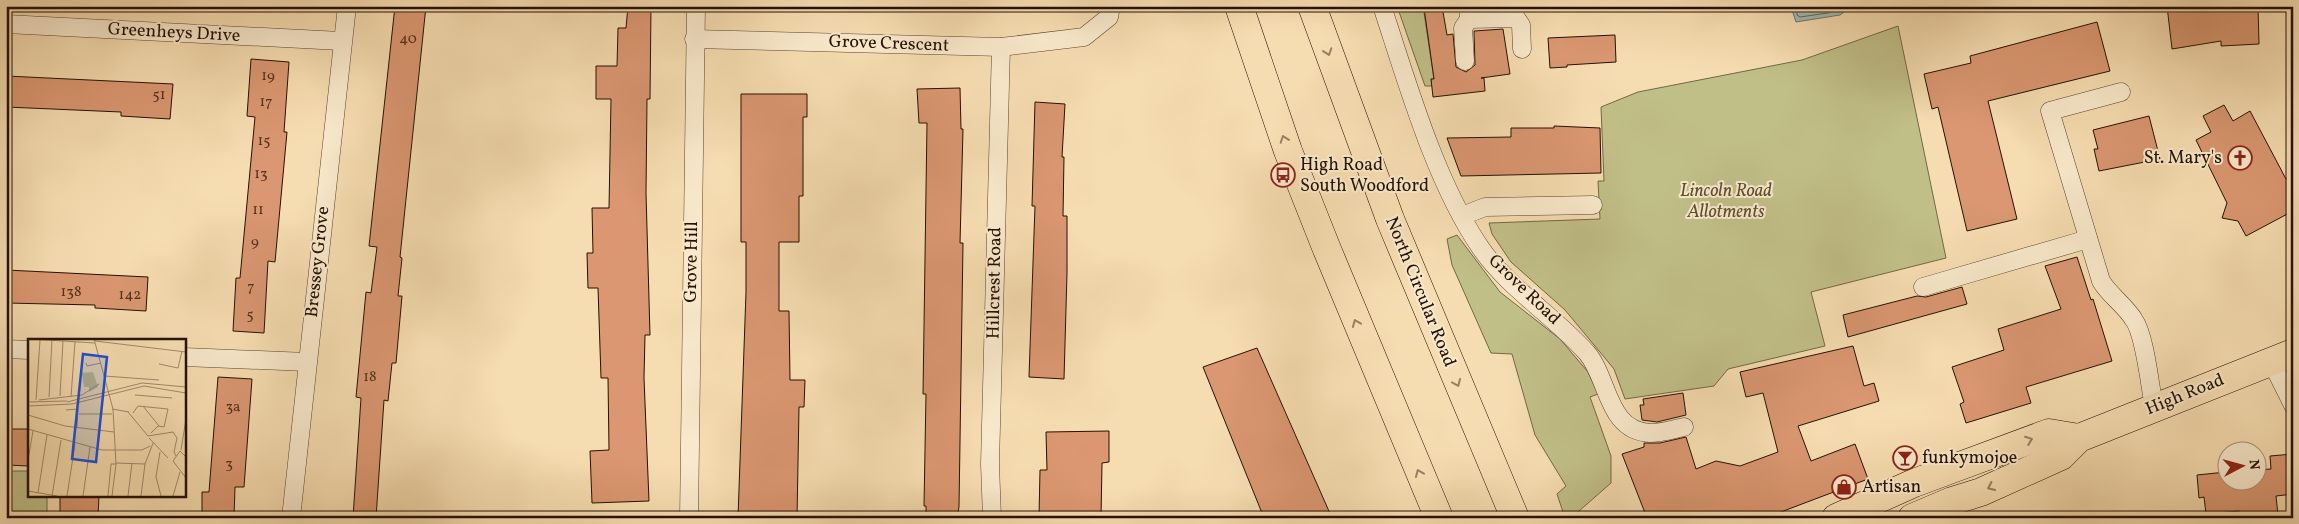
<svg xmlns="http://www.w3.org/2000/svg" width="2299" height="524" font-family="Vollkorn,serif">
<rect width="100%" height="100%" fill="#f6ddb1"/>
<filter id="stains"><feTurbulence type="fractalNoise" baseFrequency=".004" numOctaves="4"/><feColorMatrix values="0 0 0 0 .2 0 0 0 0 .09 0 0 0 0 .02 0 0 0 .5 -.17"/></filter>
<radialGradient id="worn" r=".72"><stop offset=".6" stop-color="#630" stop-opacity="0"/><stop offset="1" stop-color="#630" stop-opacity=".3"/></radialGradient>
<g fill="#c1bf88" stroke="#726844">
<polygon points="1397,6 1423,6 1434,79 1431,79 1432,86 1425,86"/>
<polygon points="1898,26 1946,258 1811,292 1825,346 1728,369 1714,386 1625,399 1614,369 1565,310 1511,262 1492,234 1489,223 1600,219 1598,181 1604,181 1601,107 1638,92 1802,60"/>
<polygon points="1457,235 1500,292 1560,339 1588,372 1598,394 1590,397 1611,456 1611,483 1571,518 1565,518 1557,494 1566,486 1535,435 1512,354 1491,353 1452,265 1447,239"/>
<polygon points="6,471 29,471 29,495 47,495 47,518 6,518"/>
</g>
<polygon fill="#a1bab6" stroke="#6f766d" points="1793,6 1852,6 1840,15 1796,22 1792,10"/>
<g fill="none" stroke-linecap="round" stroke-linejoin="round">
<polyline stroke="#62665b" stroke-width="1" points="1797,6 1797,15 1800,17 1828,13 1846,6"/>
</g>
<g fill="#da9771" stroke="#241100">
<polygon points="395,6 426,6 400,257 402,258 398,296 402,296 396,363 392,363 388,401 384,400 376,518 353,518 361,398 356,397 366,292 371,293 377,247 369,246"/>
<polygon points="628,6 651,6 650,99 647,99 646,193 650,335 645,335 644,378 649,501 592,503 590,451 609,450 608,378 601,378 598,288 588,288 587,253 593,253 592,208 609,208 611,99 596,99 596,66 617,66 618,28 626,28"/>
<polygon points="1442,6 1447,35 1453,34 1456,67 1466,72 1475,65 1474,31 1503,29 1510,74 1481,78 1484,78 1485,91 1433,97 1431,79 1434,79 1424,8"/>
<polygon points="2167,6 2258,6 2259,44 2221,46 2221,41 2172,49"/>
<polygon points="2097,22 2110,71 1988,101 2017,219 1967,231 1938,107 1932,109 1924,74 1971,63 1970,56"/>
<polygon points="1615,35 1616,62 1567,65 1567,67 1550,68 1548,38"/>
<polygon points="251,59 289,62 284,132 287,132 275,262 268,261 264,333 233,331 236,278 240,278 255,117 247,116"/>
<polygon points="6,76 173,84 170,119 121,116 121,112 6,107"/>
<polygon points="960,88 961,129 963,129 960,243 963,243 959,507 957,518 926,518 926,506 924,506 926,394 923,394 927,123 919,123 917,89"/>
<polygon points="741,94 807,94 807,117 803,117 803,196 799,196 799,242 779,242 779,311 789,311 790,380 805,380 804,407 799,407 797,518 738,518 746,292 746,242 741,242"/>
<polygon points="1035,102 1065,104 1062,157 1064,157 1063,216 1067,216 1067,273 1064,379 1029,377 1035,206 1032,206"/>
<polygon points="2224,105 2233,121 2250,111 2286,179 2293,176 2293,211 2246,236 2238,221 2222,218 2227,203 2196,140 2211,132 2203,116"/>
<polygon points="2149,116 2160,159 2099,171 2094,149 2098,149 2093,130"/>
<polygon points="1554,126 1600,128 1601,173 1461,176 1447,138 1511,137 1511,128 1554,128"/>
<polygon points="2077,257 2091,300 2093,299 2112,361 2026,387 2031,403 1966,423 1960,404 1964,402 1952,367 2004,350 1998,329 2061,309 2045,266"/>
<polygon points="6,270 148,277 146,311 95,308 95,305 6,303"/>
<polygon points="1962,287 1967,304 1848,337 1843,315 1917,296 1926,297"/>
<polygon points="1853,346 1864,386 1874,383 1879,401 1798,426 1811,461 1855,444 1868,479 1765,518 1734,518 1732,512 1715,518 1647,518 1622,454 1644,447 1644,443 1660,443 1686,437 1696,469 1716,461 1740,466 1778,452 1763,393 1746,397 1740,372"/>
<polygon points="1257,348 1332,518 1264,518 1203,367"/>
<polygon points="218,377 252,379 244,487 235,487 234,518 202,518 202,492 209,492"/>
<polygon points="1683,393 1686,415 1657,422 1642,420 1640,405 1644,405 1643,399"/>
<polygon points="6,429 29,429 29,466 6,465"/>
<polygon points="1109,431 1109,462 1102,463 1101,518 1039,518 1040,470 1047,470 1046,432"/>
<polygon points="2293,454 2293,494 2276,496 2278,515 2239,518 2239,511 2206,514 2204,497 2199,498 2197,475 2226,472 2226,482 2256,482 2256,470 2271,469 2270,456"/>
<polygon points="60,495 99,495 98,518 60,518"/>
</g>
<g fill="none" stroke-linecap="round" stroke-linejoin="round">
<g stroke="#58442c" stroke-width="19">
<g id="street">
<path d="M1382,6C1407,82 1435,181 1480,247C1507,287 1554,316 1587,353C1609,379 1607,431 1650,433C1661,433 1674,429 1684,427"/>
<polyline points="1469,19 1516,18 1521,25 1522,49"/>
<polyline points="6,24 341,41"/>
<polyline points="694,39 1001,47 1084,37 1109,17 1111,6"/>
<polyline points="1465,61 1463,28 1469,19 1469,6"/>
<path d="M2121,92L2050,111L2101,281C2110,296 2125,305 2134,320C2145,335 2150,387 2154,407"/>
<polyline points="1462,216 1485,207 1593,205"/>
<polyline points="1923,287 2088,239"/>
<polyline points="6,349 29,350"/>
<polyline points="184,357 307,362"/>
<polyline points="2271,361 2293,405"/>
<polyline points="291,518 347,6"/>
<polyline points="689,518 696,6"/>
<polyline points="992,518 990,464 1001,47"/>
</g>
</g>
<g stroke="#241100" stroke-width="29">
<g id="primary">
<polyline points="1836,518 1914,483 2049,433 2079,438"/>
<polyline points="1912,518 1952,501 1981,492 2061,456 2079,438 2293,353"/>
</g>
</g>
<g stroke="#241100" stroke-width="29">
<g id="highway">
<polyline points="1239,6 1288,151 1326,247 1439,518"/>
<polyline points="1312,6 1390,219 1515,518"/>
</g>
</g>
<use href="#street" stroke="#f9e9cc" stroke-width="18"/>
<use href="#primary" stroke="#f6ddb1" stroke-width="28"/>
<use href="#highway" stroke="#f6ddb1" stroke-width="28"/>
</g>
<defs><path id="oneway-chevron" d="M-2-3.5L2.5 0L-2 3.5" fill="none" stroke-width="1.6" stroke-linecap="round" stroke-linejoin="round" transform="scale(1.25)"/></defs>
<g stroke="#988161">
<use href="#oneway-chevron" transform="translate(1328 52) rotate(71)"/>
<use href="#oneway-chevron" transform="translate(1284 139) rotate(-109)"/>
<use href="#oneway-chevron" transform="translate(1356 323) rotate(-112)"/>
<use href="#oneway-chevron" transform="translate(1457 383) rotate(67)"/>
<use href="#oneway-chevron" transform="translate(2029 440) rotate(-21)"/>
<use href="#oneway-chevron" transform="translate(1419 473) rotate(-113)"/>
<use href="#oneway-chevron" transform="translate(1991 487) rotate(155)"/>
</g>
<defs>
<g id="church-ring" transform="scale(1.25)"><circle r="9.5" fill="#f9e9cc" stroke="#8f2418" stroke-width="1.5"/><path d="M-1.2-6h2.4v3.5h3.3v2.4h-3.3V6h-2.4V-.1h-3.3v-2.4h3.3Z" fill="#8f2418"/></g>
<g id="bus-ring" transform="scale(1.25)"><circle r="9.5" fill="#f9e9cc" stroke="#8f2418" stroke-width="1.5"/><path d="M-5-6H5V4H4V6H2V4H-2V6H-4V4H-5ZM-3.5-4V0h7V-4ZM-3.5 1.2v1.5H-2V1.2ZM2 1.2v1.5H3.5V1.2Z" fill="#8f2418"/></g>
<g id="bar-ring" transform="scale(1.25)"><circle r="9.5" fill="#f9e9cc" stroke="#8f2418" stroke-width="1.5"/><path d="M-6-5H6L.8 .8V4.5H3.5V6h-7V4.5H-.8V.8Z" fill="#8f2418"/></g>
<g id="shop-ring" transform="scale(1.25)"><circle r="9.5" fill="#f9e9cc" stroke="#8f2418" stroke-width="1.5"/><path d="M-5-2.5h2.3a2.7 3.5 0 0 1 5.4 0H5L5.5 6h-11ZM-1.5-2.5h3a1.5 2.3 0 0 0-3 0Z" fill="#8f2418"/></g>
</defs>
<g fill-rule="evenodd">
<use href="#church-ring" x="2240" y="158"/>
<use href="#bus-ring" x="1283" y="175"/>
<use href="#bar-ring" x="1905" y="458"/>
<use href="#shop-ring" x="1844" y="487"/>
</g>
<g text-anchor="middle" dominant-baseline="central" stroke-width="4" stroke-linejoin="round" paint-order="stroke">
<g font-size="15" fill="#52321c">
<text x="408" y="39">40</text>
<text x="268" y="76">19</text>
<text x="159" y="95">51</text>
<text x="266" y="102">17</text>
<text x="264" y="141">15</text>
<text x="261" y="174">13</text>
<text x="258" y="210">11</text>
<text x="255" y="242">9</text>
<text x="251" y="287">7</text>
<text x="71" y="292">138</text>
<text x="130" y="295">142</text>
<text x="250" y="315">5</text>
<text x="370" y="377">18</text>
<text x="233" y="407">3a</text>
<text x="229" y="464">3</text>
</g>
<g font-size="18" fill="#241100" stroke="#f9e9cc">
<text transform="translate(174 33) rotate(3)">Greenheys Drive</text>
<text transform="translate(889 44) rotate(2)">Grove Crescent</text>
<text transform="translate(318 262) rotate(-84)">Bressey Grove</text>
<text transform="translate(692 262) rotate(-89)">Grove Hill</text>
<text transform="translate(995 283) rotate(-89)">Hillcrest Road</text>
<text transform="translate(1524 290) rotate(44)">Grove Road</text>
<text transform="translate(1420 292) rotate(68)">North Circular Road</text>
<text transform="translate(2185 395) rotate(-22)">High Road</text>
</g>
<g font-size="18" fill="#241100" stroke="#f9e9cc" text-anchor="start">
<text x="2222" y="158" text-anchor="end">St. Mary's</text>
<text x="1300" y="165">High Road<tspan x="1300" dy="21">South Woodford</tspan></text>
<text x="1922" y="458">funkymojoe</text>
<text x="1862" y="487">Artisan</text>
</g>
<g font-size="18" font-style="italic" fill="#5b4e30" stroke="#f9e9cc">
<text x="1726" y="191">Lincoln Road<tspan x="1726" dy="21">Allotments</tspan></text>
</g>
</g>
<g transform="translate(28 339)">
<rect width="158" height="158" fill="#f6ddb1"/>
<path d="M65,33L70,48L61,53V48H56L54,34Z" fill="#c1bf88"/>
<path fill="none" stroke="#a28b6a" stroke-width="1" d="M2,0L67,4M66,0L85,70L88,125L84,157M67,2L158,13M58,24L59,27L73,24M131,25L150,29L154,12M76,37L131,41M114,44L158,48M107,56L144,59M32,57L35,2M21,58L24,0M43,58L47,3M8,61L12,1M11,61L54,56L71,45M0,63L39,62M39,63L114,44M0,67L44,65L116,47L158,54M115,67L131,87M84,70L101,73M38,71L50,70L49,89M100,73L120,97M105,74L110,67L140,70L136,88L130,87L123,94M51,75H84M0,76L37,87L86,93M0,90L74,111H114L122,107M120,97L145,93L149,99L146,113L148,117M121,99L140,119M153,111L158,80M132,113L128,138L133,157M158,118L152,112L145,122L158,139M0,121L5,92M88,124L117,125M0,152L29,157M10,154L19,96M24,157L33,101M39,157L47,105M55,157L62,108M80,157L83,125H88M100,157L104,124M113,157L117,125L125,104M145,157L152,133"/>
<path fill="#1d4ed8" fill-opacity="0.15" stroke="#1d4ed8" stroke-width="2.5" d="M55,15L79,18L68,123L44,120Z"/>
<rect width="158" height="158" fill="none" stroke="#241100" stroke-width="2.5"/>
</g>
<rect width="2299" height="524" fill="none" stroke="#f6ddb1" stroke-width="25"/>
<rect x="8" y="8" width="2284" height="509" fill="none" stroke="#241100" stroke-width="2.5"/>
<rect x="12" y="12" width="2274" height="499" fill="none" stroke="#241100"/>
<g transform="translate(2242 466) rotate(84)"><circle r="24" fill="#f9e9cc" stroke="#a4937a"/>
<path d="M0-4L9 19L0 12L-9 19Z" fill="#8f2418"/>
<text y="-8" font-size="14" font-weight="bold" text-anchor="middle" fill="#241100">N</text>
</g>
<rect width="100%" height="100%" filter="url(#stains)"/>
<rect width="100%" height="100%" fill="url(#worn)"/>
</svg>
